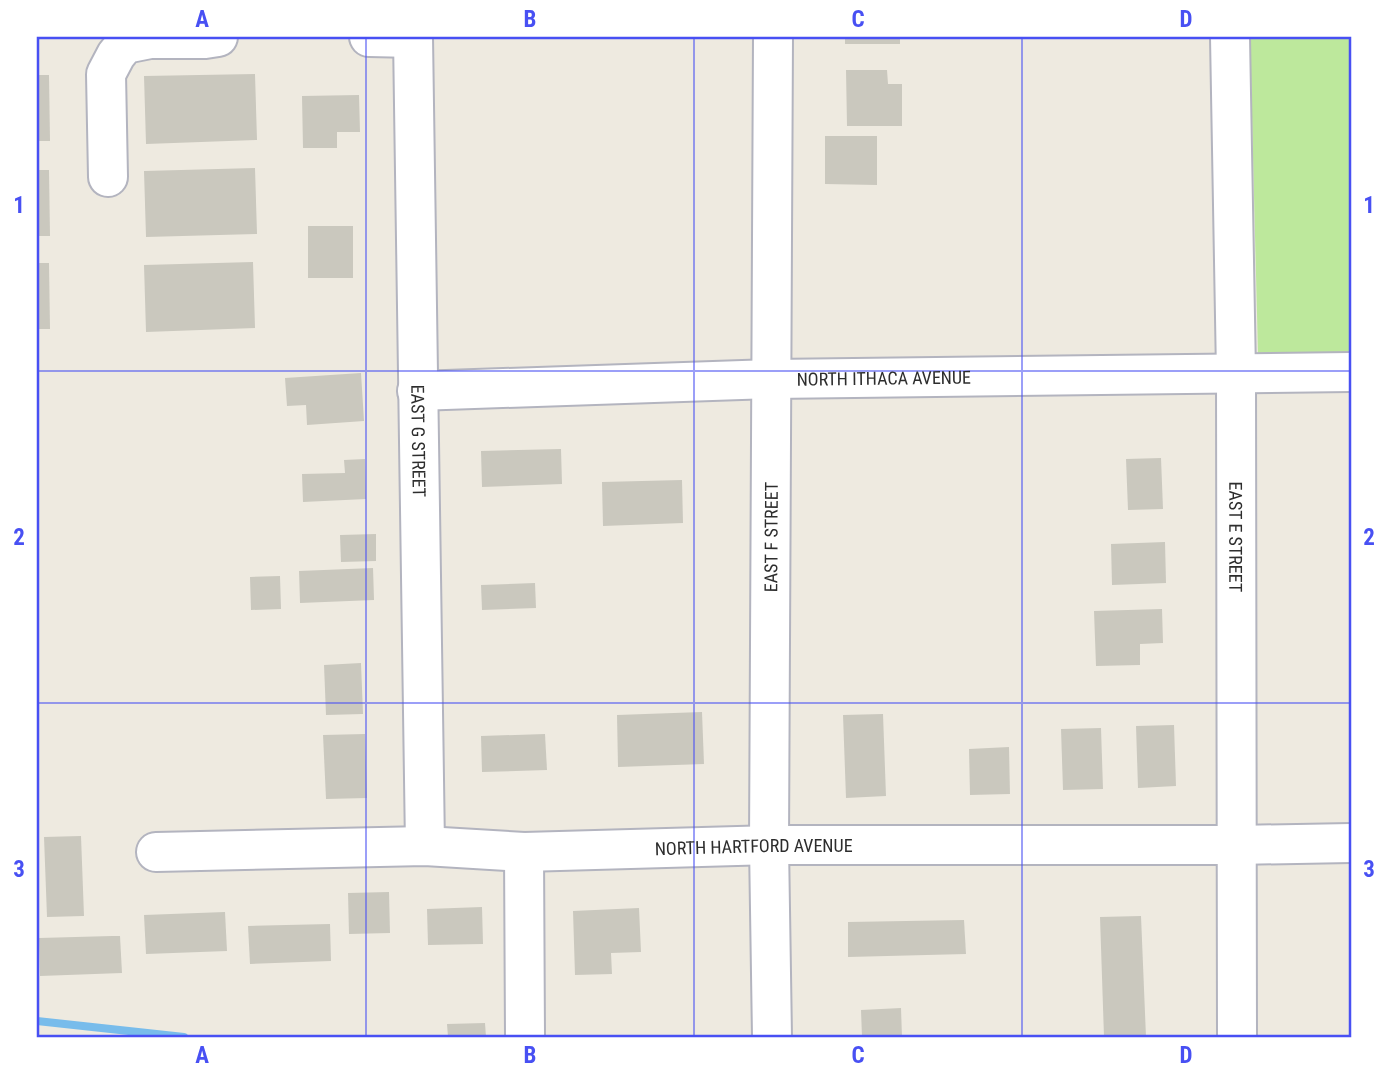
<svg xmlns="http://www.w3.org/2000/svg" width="1388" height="1074" font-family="'Roboto Condensed',sans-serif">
<rect width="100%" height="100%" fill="#eeeae0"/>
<polygon fill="#bde89c" points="1250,37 1351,37 1351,352 1258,353"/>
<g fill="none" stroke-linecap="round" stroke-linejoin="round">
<polyline stroke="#78bceb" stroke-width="8" points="37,1021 184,1037"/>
</g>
<g fill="#cac8be">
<rect x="845" y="37" width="55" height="7"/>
<polygon points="846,70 887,70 888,84 902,84 902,126 847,126"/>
<polygon points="255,74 257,140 146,144 144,76"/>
<polygon points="37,75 49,75 50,141 37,141"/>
<polygon points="359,95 360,132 337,132 337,148 303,148 302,96"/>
<polygon points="825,136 877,136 877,185 825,184"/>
<polygon points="255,168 257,234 146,237 144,171"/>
<polygon points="37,170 49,170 50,236 37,236"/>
<rect x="308" y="226" width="45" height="52"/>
<polygon points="253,262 255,328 146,332 144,265"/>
<polygon points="37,263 49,263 50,329 37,329"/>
<polygon points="361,373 364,421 307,425 306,405 287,406 285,378"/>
<polygon points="561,449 562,484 482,487 481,451"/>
<polygon points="1161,458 1163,509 1128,510 1126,459"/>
<polygon points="365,459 366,499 303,502 302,474 345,473 344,460"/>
<polygon points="682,480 683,523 603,526 602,482"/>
<polygon points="376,534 376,561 341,562 340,535"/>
<polygon points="1165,542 1166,583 1112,585 1111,544"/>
<polygon points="373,568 374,600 300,603 299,571"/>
<polygon points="280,576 281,609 251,610 250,577"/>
<polygon points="535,583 536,608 482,610 481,585"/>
<polygon points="1162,609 1163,643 1140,644 1140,665 1096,666 1094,611"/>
<polygon points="361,663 363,714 326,715 324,665"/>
<polygon points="702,712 704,764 618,767 617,715"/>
<polygon points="883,714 886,796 846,798 843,715"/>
<polygon points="1174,725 1176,786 1138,788 1136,726"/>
<polygon points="1101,728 1103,789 1063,790 1061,729"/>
<polygon points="365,734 367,798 326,799 323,735"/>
<polygon points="545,734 547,770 482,772 481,736"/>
<polygon points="1009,747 1010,794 970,795 969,749"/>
<polygon points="81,836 84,916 47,917 44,837"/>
<polygon points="389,892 390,933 349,934 348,893"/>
<polygon points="482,907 483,944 428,945 427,909"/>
<polygon points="639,908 641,952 611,953 612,974 575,975 573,911"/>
<polygon points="225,912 227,951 146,954 144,915"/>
<polygon points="1141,916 1146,1037 1104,1037 1100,917"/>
<polygon points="964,920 966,954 848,957 848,922"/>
<polygon points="330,924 331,961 250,964 248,926"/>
<polygon points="112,936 120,936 122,973 40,976 39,938"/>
<polygon points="901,1008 902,1037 862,1037 861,1010"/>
<polygon points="485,1023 486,1037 448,1037 447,1024"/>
</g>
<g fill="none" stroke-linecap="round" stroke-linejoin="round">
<g stroke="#b3b4bf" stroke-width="42">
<g id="minor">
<polyline points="369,37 413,38"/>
<path id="s1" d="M413,37L425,846"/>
<path id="s2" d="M1230,37L1236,373L1237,1037"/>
<polyline points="108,177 106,74 116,55 125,44 150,39 205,39 218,37"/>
<path id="s3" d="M417,391L772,379L1351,372"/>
<path id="s4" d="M156,852L425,846L524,852L769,845H1236L1351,843"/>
<polyline points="524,852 525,1037"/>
<path id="s5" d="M772,1037L769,845L773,37"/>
</g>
</g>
<use href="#minor" stroke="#fff" stroke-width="38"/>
</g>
<path fill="none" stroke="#4850f3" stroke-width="2" stroke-opacity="0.55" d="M366,37V1037M694,37V1037M1022,37V1037M37,371H1351M37,703H1351"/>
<g text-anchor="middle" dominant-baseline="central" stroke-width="7" stroke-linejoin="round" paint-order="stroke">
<g font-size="18" fill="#2d2d2d" stroke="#fff">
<text stroke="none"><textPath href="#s3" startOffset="467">NORTH ITHACA AVENUE</textPath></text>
<text stroke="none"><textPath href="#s1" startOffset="404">EAST G STREET</textPath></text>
<text stroke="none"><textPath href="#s5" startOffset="500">EAST F STREET</textPath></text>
<text stroke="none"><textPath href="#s2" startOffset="500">EAST E STREET</textPath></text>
<text stroke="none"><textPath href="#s4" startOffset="598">NORTH HARTFORD AVENUE</textPath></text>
</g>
</g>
<rect width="1388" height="1074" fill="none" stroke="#ffffff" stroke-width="77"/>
<rect x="38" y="38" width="1312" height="998" fill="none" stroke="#4850f3" stroke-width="2.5"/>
<g font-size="23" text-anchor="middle" font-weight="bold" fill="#4850f3">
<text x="202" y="27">A</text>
<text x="530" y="27">B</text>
<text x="858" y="27">C</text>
<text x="1186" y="27">D</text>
<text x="19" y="213">1</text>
<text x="1369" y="213">1</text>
<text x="19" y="545">2</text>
<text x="1369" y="545">2</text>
<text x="19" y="877">3</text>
<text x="1369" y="877">3</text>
<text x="202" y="1063">A</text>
<text x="530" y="1063">B</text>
<text x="858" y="1063">C</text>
<text x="1186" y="1063">D</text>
</g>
</svg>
